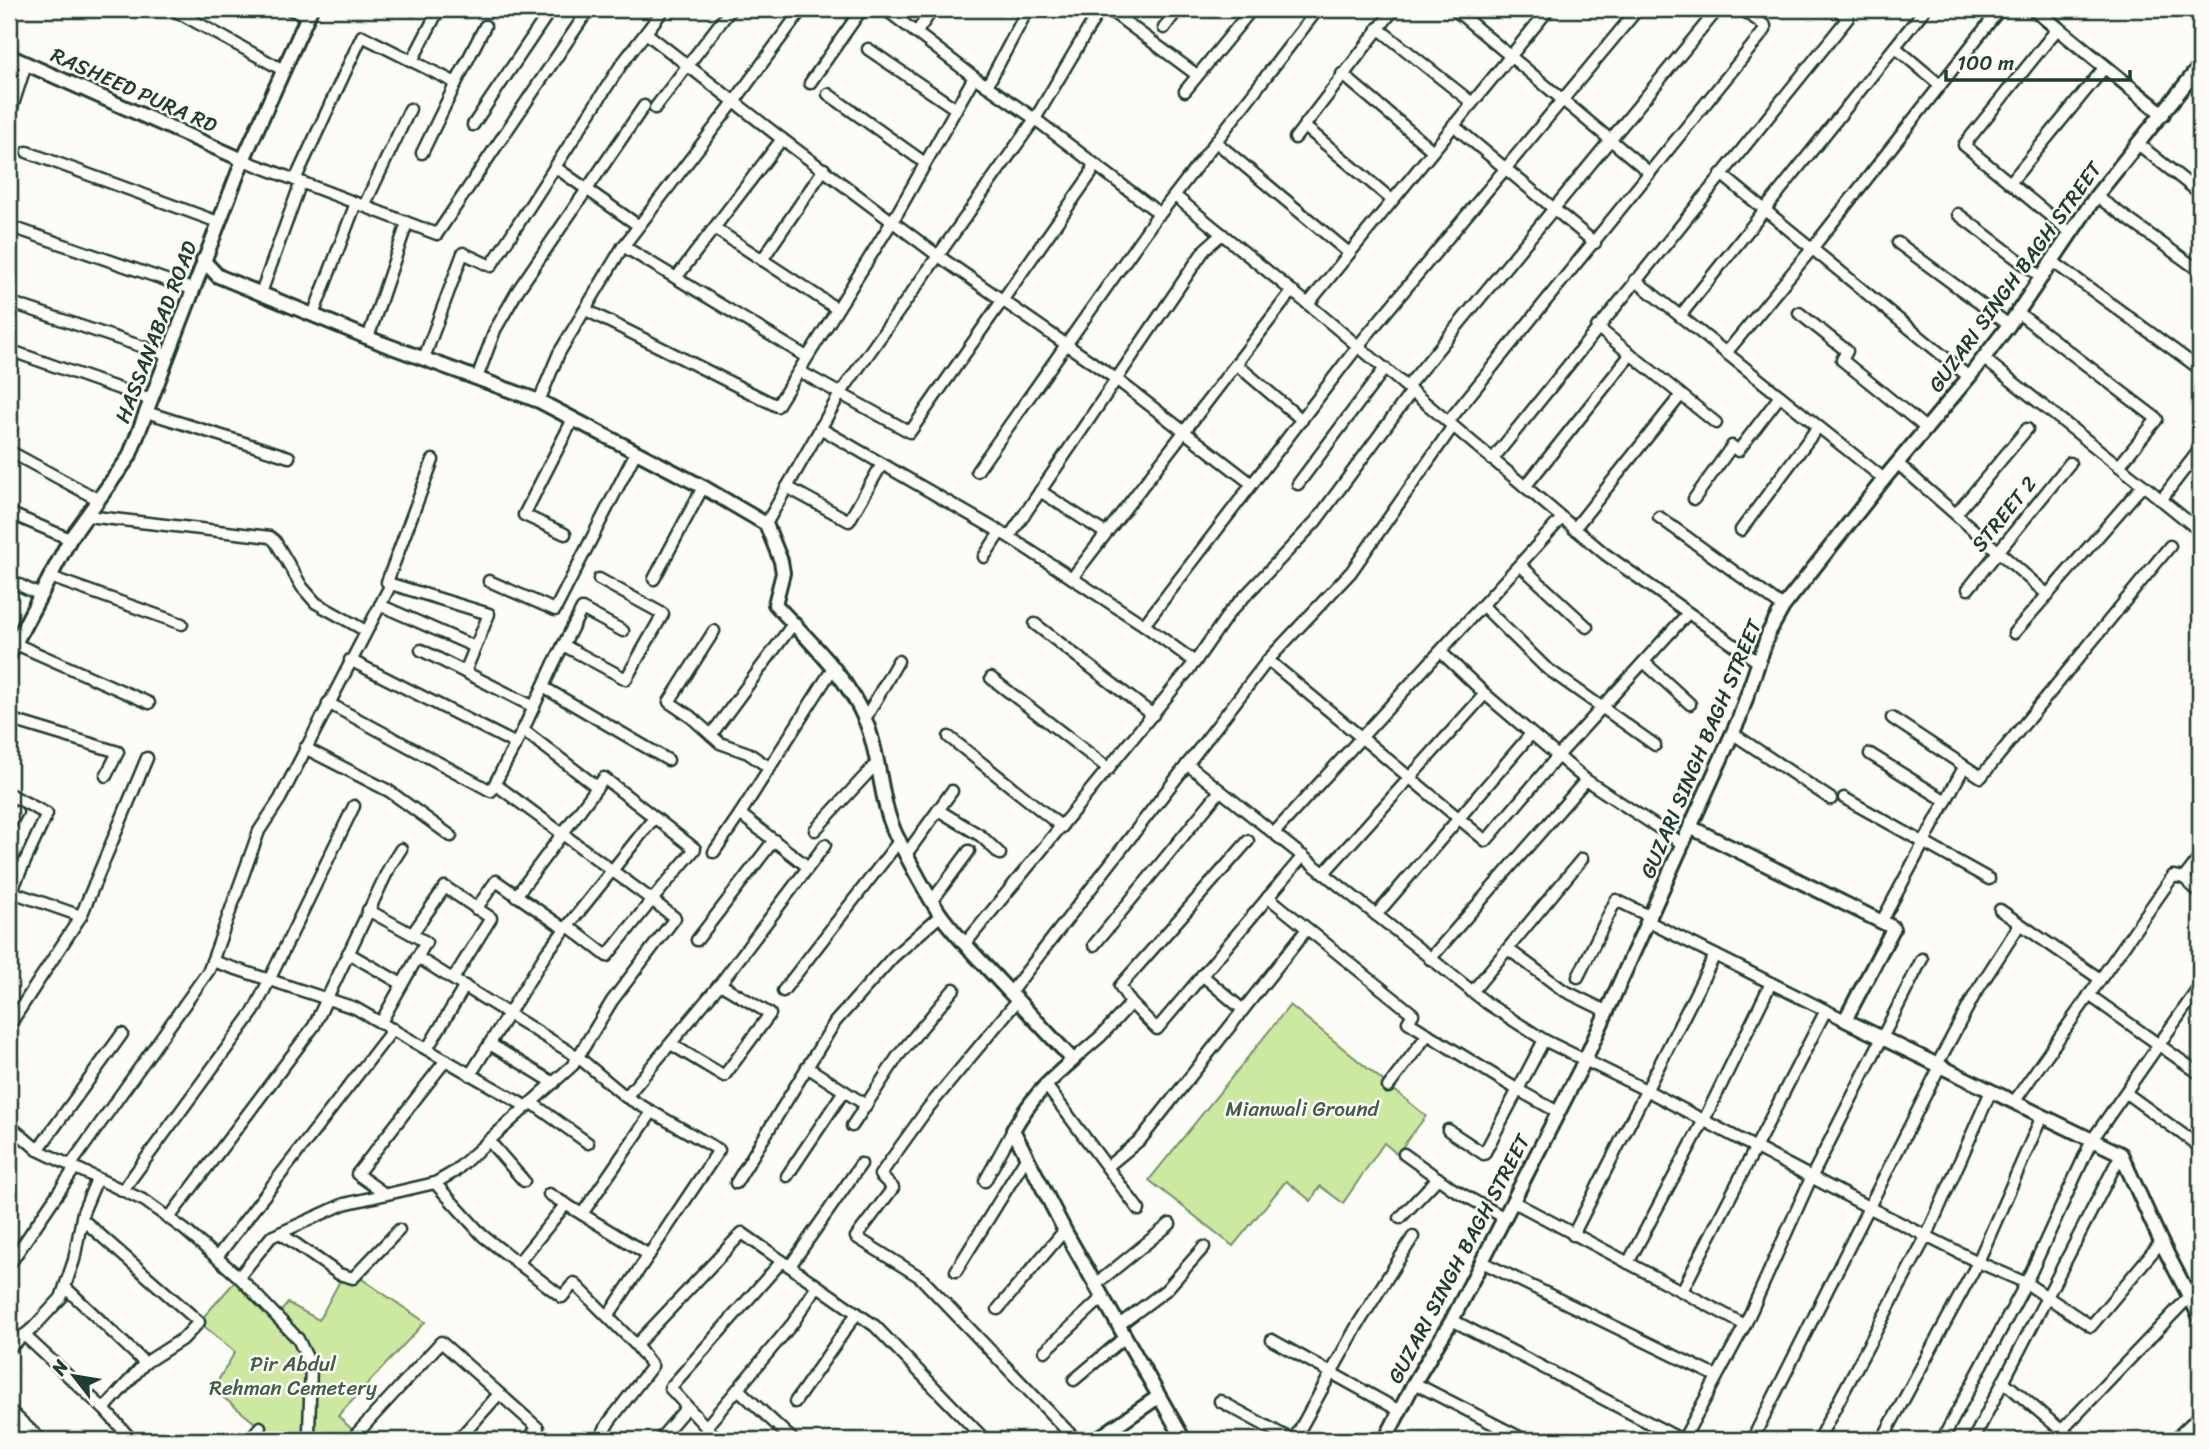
<svg xmlns="http://www.w3.org/2000/svg" width="2209" height="1449" font-family="Sriracha,sans-serif">
<rect width="100%" height="100%" fill="#fdfcf7"/>
<filter id="ink" filterUnits="userSpaceOnUse"><feTurbulence type="fractalNoise" baseFrequency=".0143" numOctaves="2"/><feDisplacementMap in="SourceGraphic" scale="14" xChannelSelector="R" yChannelSelector="G"/><feConvolveMatrix kernelMatrix="1 2 1 2 8 2 1 2 1" color-interpolation-filters="sRGB"/></filter>
<g filter="url(#ink)">
<g fill="#cce99f" stroke="#76936a" stroke-width="2">
<polygon points="1290,1005 1426,1116 1397,1154 1384,1143 1343,1203 1320,1186 1311,1201 1286,1181 1233,1246 1149,1180"/>
<polygon points="343,1275 356,1275 425,1322 338,1416 363,1440 280,1440 260,1427 213,1389 235,1352 199,1322 239,1277 277,1316 288,1303 319,1320"/>
</g>
<g fill="none" stroke-linecap="round" stroke-linejoin="round">
<g stroke="#1f3d34" stroke-width="15">
<g id="minor">
<polyline points="172,9 283,70"/>
<polyline points="289,9 308,16"/>
<polyline points="412,9 413,9"/>
<polyline points="1108,9 1197,75"/>
<polyline points="1454,9 1650,173"/>
<polyline points="1164,28 1178,9"/>
<polyline points="1378,28 1471,102"/>
<polyline points="2058,28 1964,145 2071,233"/>
<polyline points="646,33 782,139 937,255 1116,379 1252,484"/>
<polyline points="916,33 933,9"/>
<polyline points="1895,47 1940,85"/>
<polyline points="868,49 956,109"/>
<polyline points="412,61 456,83 485,26"/>
<polyline points="1342,74 1432,150"/>
<polyline points="810,83 862,9"/>
<polyline points="987,86 1028,9"/>
<polyline points="1185,91 1252,9"/>
<polyline points="828,94 925,163"/>
<polyline points="655,108 731,9"/>
<polyline points="9,117 26,64"/>
<polyline points="473,125 551,9"/>
<polyline points="1453,125 1595,243"/>
<polyline points="1304,126 1392,200"/>
<polyline points="1295,138 1394,9"/>
<polyline points="1216,142 1349,253"/>
<polyline points="2138,144 2200,193"/>
<polyline points="27,152 218,222"/>
<polyline points="422,153 456,83"/>
<polyline points="243,160 437,234 589,9"/>
<polyline points="1093,163 1160,214 1318,9"/>
<polyline points="555,167 639,226"/>
<polyline points="1721,174 1969,377"/>
<polyline points="295,180 362,36 412,61 439,9"/>
<polyline points="2010,183 2105,67"/>
<polyline points="1175,196 1308,304 1605,554 1758,662"/>
<polyline points="2096,196 2200,271"/>
<polyline points="364,206 410,109"/>
<polyline points="1958,214 2041,277"/>
<polyline points="9,226 192,289"/>
<polyline points="714,228 837,309"/>
<polyline points="1898,243 2009,325"/>
<polyline points="623,246 807,357"/>
<polyline points="762,260 824,169"/>
<polyline points="2052,261 2200,369"/>
<polyline points="676,278 782,139"/>
<polyline points="1635,280 1884,479"/>
<polyline points="261,293 301,182"/>
<polyline points="9,302 167,355"/>
<polyline points="1308,304 1549,9"/>
<polyline points="586,310 777,406 898,212 974,77"/>
<polyline points="2017,312 2157,419 2119,466"/>
<polyline points="1799,313 1847,351 1842,360 1927,429"/>
<polyline points="313,315 356,203"/>
<polyline points="1680,316 1925,9"/>
<polyline points="1597,327 1716,423"/>
<polyline points="368,338 407,223"/>
<polyline points="9,350 151,400"/>
<polyline points="1726,353 1811,250 2000,9"/>
<polyline points="424,358 463,253 491,266 621,65 664,9"/>
<polyline points="1983,358 2143,485"/>
<polyline points="1236,364 1302,420"/>
<polyline points="799,371 910,432 1091,174 1093,163 1035,119 974,77 885,9"/>
<polyline points="477,378 495,330 518,290 644,106"/>
<polyline points="1407,387 1718,9"/>
<polyline points="539,401 559,353 622,248 734,102 802,9"/>
<polyline points="146,412 289,457"/>
<polyline points="1448,422 1765,30 1765,26 1742,9"/>
<polyline points="820,428 1000,532"/>
<polyline points="9,451 99,500"/>
<polyline points="1492,460 1848,18 1839,11 1841,9"/>
<polyline points="1897,463 2048,595"/>
<polyline points="977,471 1159,213"/>
<polyline points="1298,484 1385,368"/>
<polyline points="787,487 849,521 882,464"/>
<polyline points="1525,487 1631,354"/>
<polyline points="1040,491 1102,531"/>
<polyline points="1694,499 1732,446 1738,451 1780,396"/>
<polyline points="2161,500 2200,449"/>
<polyline points="9,513 70,539"/>
<polyline points="1956,514 2027,429"/>
<polyline points="87,516 270,537 275,541 302,587 316,603 366,631"/>
<polyline points="1659,517 1783,607"/>
<polyline points="766,524 840,394 1035,119 1100,9"/>
<polyline points="1574,529 1681,395"/>
<polyline points="1741,530 1818,427"/>
<polyline points="565,534 524,515 573,419"/>
<polyline points="1009,537 1144,625 1195,662 1229,613 1316,521 1412,391"/>
<polyline points="984,557 1000,532 1009,537 1205,249 1222,234"/>
<polyline points="1520,565 1587,627"/>
<polyline points="50,577 182,624"/>
<polyline points="1072,578 1292,291"/>
<polyline points="654,579 703,487"/>
<polyline points="9,580 40,595"/>
<polyline points="489,581 555,610 636,452"/>
<polyline points="391,584 489,614 465,672"/>
<polyline points="1968,589 2070,463"/>
<polyline points="380,605 475,647"/>
<polyline points="1483,606 1545,667 1655,745"/>
<polyline points="1035,624 1153,715"/>
<polyline points="1144,625 1358,346 1638,9"/>
<polyline points="714,631 669,702 691,717 720,743 748,753 770,768"/>
<polyline points="2014,633 2143,485 2200,531"/>
<polyline points="9,641 149,703"/>
<polyline points="563,645 626,679 663,614 599,579"/>
<polyline points="421,650 534,707"/>
<polyline points="1441,652 1485,694 1586,780 1683,844"/>
<polyline points="350,660 516,744"/>
<polyline points="1268,660 1486,841 1557,757 1688,613"/>
<polyline points="1644,662 1690,704"/>
<polyline points="991,678 1109,769"/>
<polyline points="543,687 668,760"/>
<polyline points="328,703 491,791 523,730"/>
<polyline points="1892,718 1981,777 2170,546"/>
<polyline points="9,719 118,752 106,776"/>
<polyline points="865,719 898,661"/>
<polyline points="1732,733 1831,799"/>
<polyline points="711,735 793,624"/>
<polyline points="949,737 1062,827"/>
<polyline points="305,748 389,791 451,836"/>
<polyline points="1870,754 1946,801"/>
<polyline points="1187,764 1488,1004 1544,1040 1648,1091 1870,1208 1978,1262 2026,1283 2091,1326 2161,1242"/>
<polyline points="495,784 652,900 607,956 568,926"/>
<polyline points="597,787 523,730 554,663 582,609 623,631"/>
<polyline points="9,794 47,814 9,896"/>
<polyline points="1844,798 1989,879"/>
<polyline points="938,810 981,836 1000,854"/>
<polyline points="740,814 833,668"/>
<polyline points="9,826 17,812"/>
<polyline points="815,830 877,763"/>
<polyline points="1274,833 1562,518"/>
<polyline points="1248,841 1120,986 1131,1003 1157,1029 1303,856"/>
<polyline points="714,852 740,814 808,867"/>
<polyline points="907,853 952,791"/>
<polyline points="1324,873 1485,694"/>
<polyline points="2184,878 2200,857"/>
<polyline points="9,891 81,916"/>
<polyline points="1268,897 1413,1014 1408,1022 1518,1090 1558,1112"/>
<polyline points="932,901 969,851"/>
<polyline points="476,909 496,881 565,929"/>
<polyline points="368,910 426,942 381,1022"/>
<polyline points="2000,910 2100,979"/>
<polyline points="1376,915 1531,734"/>
<polyline points="1882,921 1964,767"/>
<polyline points="1649,922 1845,1020"/>
<polyline points="412,934 445,887 491,918 453,979"/>
<polyline points="697,940 774,840"/>
<polyline points="965,944 1195,662"/>
<polyline points="1094,945 1220,791"/>
<polyline points="1508,949 1563,990 1606,1011"/>
<polyline points="348,953 402,984"/>
<polyline points="417,957 578,1057 626,1097 719,1150 608,1316"/>
<polyline points="1430,959 1586,780"/>
<polyline points="212,961 355,1008 527,1107"/>
<polyline points="1202,975 1243,1010"/>
<polyline points="1578,977 1616,900 1651,917"/>
<polyline points="783,991 900,840"/>
<polyline points="1472,992 1582,859"/>
<polyline points="1010,993 1268,660 1351,572 1453,426"/>
<polyline points="2089,995 2200,1074"/>
<polyline points="1017,1001 928,1108 880,1175 893,1188 856,1237 920,1277 1076,1440"/>
<polyline points="9,1026 81,916 147,758"/>
<polyline points="490,1044 554,1083"/>
<polyline points="671,1044 724,1076 770,1014 720,984"/>
<polyline points="427,1049 465,986"/>
<polyline points="1073,1060 1101,1036 1131,1003"/>
<polyline points="1937,1065 1975,994 2020,924"/>
<polyline points="470,1075 547,952 654,818"/>
<polyline points="1045,1084 1139,1210"/>
<polyline points="1388,1087 1428,1034"/>
<polyline points="844,1091 866,1105 852,1126"/>
<polyline points="2126,1093 2200,1147"/>
<polyline points="626,1097 720,984 825,845"/>
<polyline points="2014,1102 2173,876 2184,878 2200,893"/>
<polyline points="532,1103 588,1143"/>
<polyline points="866,1105 898,1056 954,989"/>
<polyline points="9,1125 38,1150 145,1201 185,1230 239,1277 298,1339 311,1366 309,1432 311,1440"/>
<polyline points="1448,1130 1484,1154 1544,1040"/>
<polyline points="489,1141 524,1181"/>
<polyline points="38,1150 122,1034"/>
<polyline points="1404,1154 1453,1189 1505,1218"/>
<polyline points="70,1166 209,970 259,831 280,799 391,584 387,582 433,460"/>
<polyline points="1107,1167 1141,1139 1307,929"/>
<polyline points="787,1176 844,1091 807,1067"/>
<polyline points="985,1181 1013,1130"/>
<polyline points="435,1183 483,1236 562,1297 574,1283 636,1345 652,1366 609,1422 599,1440"/>
<polyline points="736,1183 835,1022 893,957 941,915"/>
<polyline points="123,1190 254,1011 354,806"/>
<polyline points="385,1194 357,1174 446,1060"/>
<polyline points="549,1194 649,1255"/>
<polyline points="1514,1202 1745,1325"/>
<polyline points="582,1214 652,1112"/>
<polyline points="169,1218 314,1026 390,866 401,849"/>
<polyline points="1400,1218 1438,1178"/>
<polyline points="82,1219 199,1322 184,1338 145,1363 104,1409"/>
<polyline points="280,1233 339,1274 353,1278 399,1230"/>
<polyline points="1573,1235 1715,955"/>
<polyline points="217,1257 393,1029"/>
<polyline points="1482,1262 1716,1376"/>
<polyline points="518,1263 566,1204"/>
<polyline points="1628,1263 1704,1120 1771,983"/>
<polyline points="9,1265 75,1168"/>
<polyline points="790,1266 861,1164"/>
<polyline points="956,1271 1026,1158"/>
<polyline points="239,1277 271,1237 344,1204 435,1183 454,1172 573,1065 612,1001 675,918 652,900 695,849 604,778 516,896"/>
<polyline points="1096,1284 1170,1224"/>
<polyline points="65,1287 145,1363"/>
<polyline points="1682,1291 1826,1010"/>
<polyline points="998,1309 1064,1231"/>
<polyline points="1452,1320 1682,1440"/>
<polyline points="1119,1325 1166,1290 1204,1247"/>
<polyline points="24,1335 104,1409 132,1440"/>
<polyline points="1272,1340 1400,1411"/>
<polyline points="636,1345 742,1233 875,1326 985,1440"/>
<polyline points="9,1348 33,1328 61,1298 74,1260 83,1212 97,1179"/>
<polyline points="1045,1351 1103,1297"/>
<polyline points="1074,1380 1125,1337"/>
<polyline points="2003,1381 2073,1440"/>
<polyline points="1414,1383 1525,1440"/>
<polyline points="738,1389 793,1440"/>
<polyline points="1220,1401 1292,1440"/>
<polyline points="795,1402 857,1313"/>
<polyline points="9,1410 41,1440"/>
<polyline points="706,1427 793,1323 817,1286"/>
<polyline points="2062,1430 2189,1297"/>
<polyline points="9,1440 24,1425"/>
<polyline points="249,1440 260,1427"/>
<polyline points="351,1440 441,1342 538,1428 527,1440"/>
<polyline points="458,1440 499,1394"/>
<polyline points="659,1440 687,1407"/>
<polyline points="718,1440 670,1388 782,1261"/>
<polyline points="1294,1440 1357,1326 1413,1237"/>
<polyline points="1683,1440 1745,1325 1811,1178 1922,959"/>
<polyline points="1752,1440 1940,1066"/>
<polyline points="1818,1440 1927,1235 1991,1091"/>
<polyline points="1882,1440 1978,1262 2042,1116"/>
<polyline points="1942,1440 2026,1283 2092,1140 2200,986"/>
<polyline points="1973,1440 2121,1154"/>
<polyline points="2174,1440 2200,1415"/>
</g>
</g>
<g stroke="#1f3d34" stroke-width="18">
<g id="tertiary">
<polyline points="2034,9 2163,114"/>
<polyline points="9,56 243,160"/>
<path d="M203,260L218,276L381,343L539,401L703,487L766,524L781,561L783,573L775,604C809,641 847,675 866,722C881,758 879,799 896,835C909,861 924,890 940,914C954,934 973,952 989,970C1017,1000 1045,1030 1073,1060C1045,1084 1031,1099 1013,1130L1066,1233L1184,1440"/>
<polyline points="9,655 70,539 129,457 243,160 311,9"/>
<polyline points="1690,827 1892,927 1893,929 1845,1020 2121,1154 2161,1242 2200,1317"/>
<polyline points="1096,1440 1158,1397"/>
<polyline points="1385,1440 1414,1383 1452,1320 1584,1062 1739,719 1769,632 1783,607 1884,479 1969,377 2009,325 2096,196 2200,66"/>
</g>
</g>
<use href="#minor" stroke="#fdfcf7" stroke-width="10"/>
<use href="#tertiary" stroke="#fdfcf7" stroke-width="12"/>
</g>
</g>
<g text-anchor="middle" dominant-baseline="central" stroke-width="5" stroke-linejoin="round" paint-order="stroke">
<g font-size="21" fill="#1f3d34" stroke="#fdfcf7">
<text transform="translate(134 90) rotate(24)">RASHEED PURA RD</text>
<text transform="translate(2015 277) rotate(-54)">GUZARI SINGH BAGH STREET</text>
<text transform="translate(156 332) rotate(-69)">HASSANABAD ROAD</text>
<text transform="translate(2004 514) rotate(-51)">STREET 2</text>
<text transform="translate(1701 749) rotate(-67)">GUZARI SINGH BAGH STREET</text>
<text transform="translate(1459 1259) rotate(-62)">GUZARI SINGH BAGH STREET</text>
</g>
<g font-size="21" fill="#425f49" stroke="#fdfcf7">
<text x="1302" y="1109">Mianwali Ground</text>
<text x="293" y="1364">Pir Abdul<tspan x="293" dy="24">Rehman Cemetery</tspan></text>
</g>
</g>
<rect width="2209" height="1449" fill="none" stroke="#fdfcf7" stroke-width="35"/>
<rect x="18" y="18" width="2174" height="1414" fill="none" stroke="#1f3d34" stroke-width="2.5" filter="url(#ink)"/>
<g transform="translate(74 1376) rotate(301)" stroke="#fdfcf7" stroke-width="5" paint-order="stroke">
<path d="M0-5L12 26L0 18L-12 26Z" fill="#1f3d34"/>
<text y="-10" font-size="19" font-weight="bold" text-anchor="middle" fill="#1f3d34">N</text>
</g>
<path d="M1946 70v10h184v-10" fill="none" stroke="#1f3d34" stroke-width="3.5"/>
<text x="1957" y="70" font-size="21" fill="#1f3d34" stroke="#fdfcf7" stroke-width="5" paint-order="stroke">100 m</text>
</svg>
